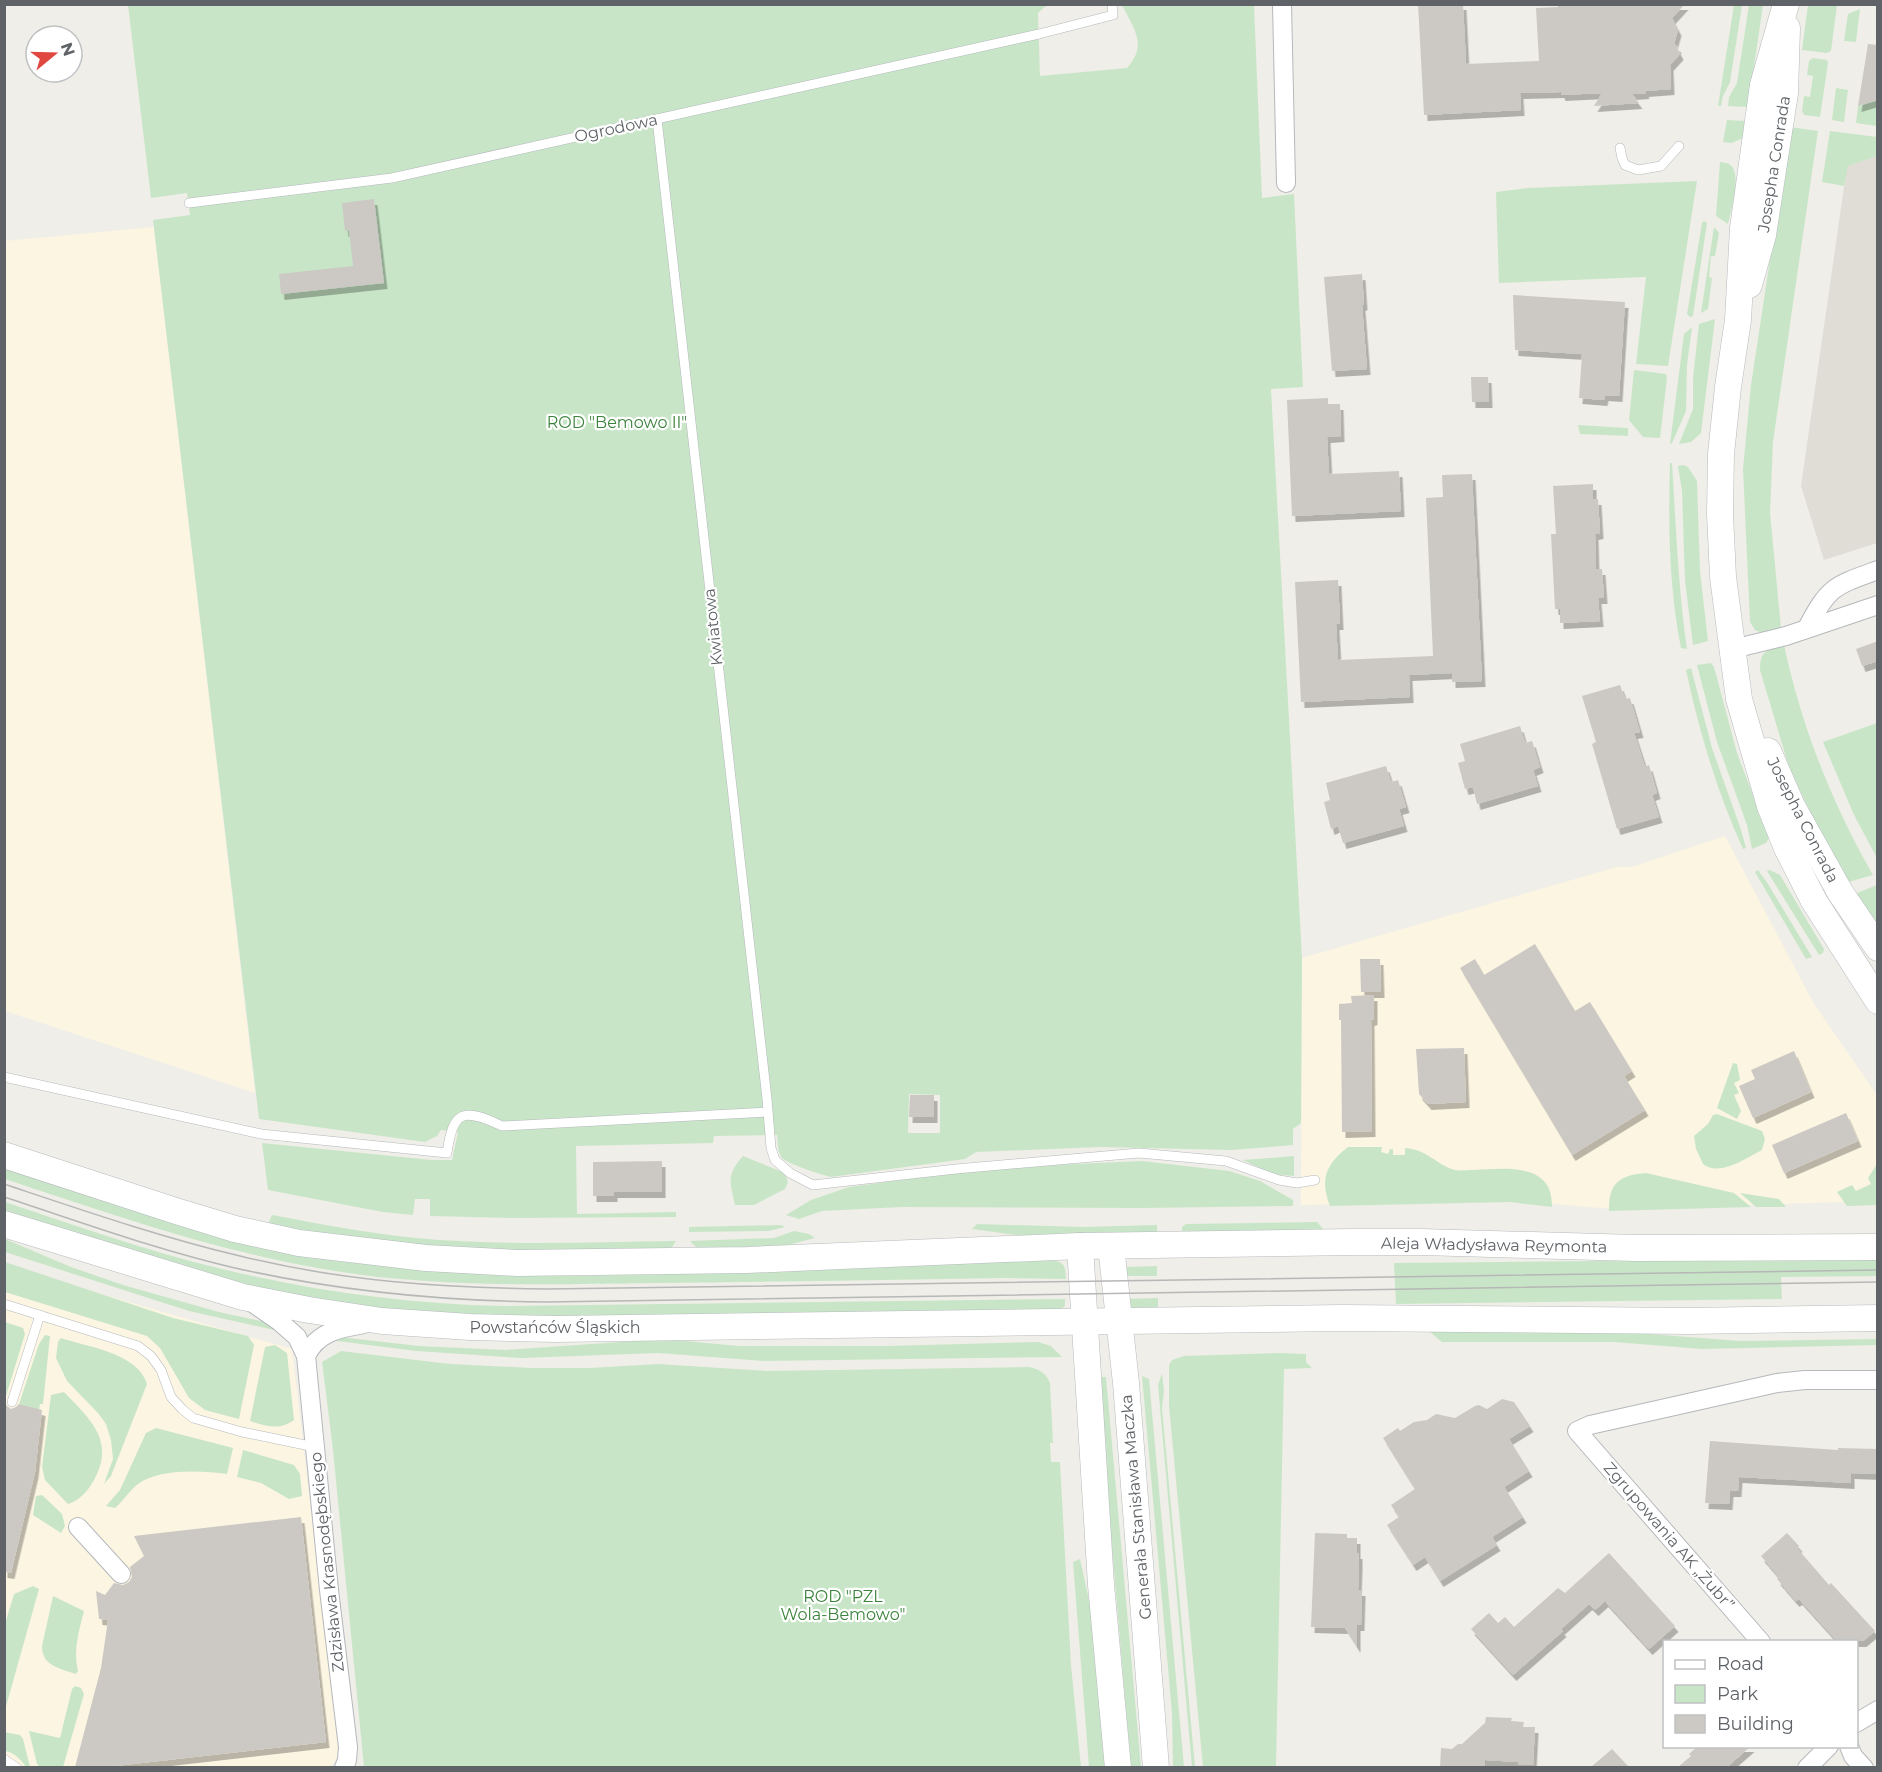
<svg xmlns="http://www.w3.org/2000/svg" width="1882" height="1772" font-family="Montserrat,sans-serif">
<defs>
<filter id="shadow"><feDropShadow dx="3.5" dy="6" stdDeviation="0" flood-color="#0004"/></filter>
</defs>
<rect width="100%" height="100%" fill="#f0eee8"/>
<g fill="#fcf5e2">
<polygon points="154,227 255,1093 5,1011 5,241"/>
<polygon points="1725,836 1814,1004 1877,1095 1878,1197 1875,1201 1612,1209 1507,1200 1301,1205 1302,958 1617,867 1632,867"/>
<polygon points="4,1266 292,1349 338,1742 337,1757 331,1767 5,1767"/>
</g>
<polygon fill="#e0ddd7" points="1877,156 1877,543 1824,560 1801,486 1847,166"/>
<g fill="#c8e6c7" fill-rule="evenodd">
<path d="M128,5H1047L1038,13L1040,76L1127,68C1148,45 1134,29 1122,5H1254L1262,198L1294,194L1303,387L1271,389L1302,958L1301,1123L1293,1129V1145L1232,1150L1100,1147L976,1152L965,1159L831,1177C822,1175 788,1164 782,1158C777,1152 778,1142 777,1135L714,1136L713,1143L576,1146L577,1214L676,1212V1217L510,1218L430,1216V1199H415L413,1215L383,1212L268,1190L262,1143L432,1160H452L458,1132L441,1130L437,1136L425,1142L259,1119L153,220L190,215L187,193L151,198ZM909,1094L940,1095V1133H908Z"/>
<polygon points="1734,5 1742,5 1730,82 1723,96 1721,106 1718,106"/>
<polygon points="1749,5 1763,5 1748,107 1728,106 1729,97 1737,83"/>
<polygon points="1808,5 1837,5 1831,51 1827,53 1802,50"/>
<polygon points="1860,9 1856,42 1844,41 1848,14"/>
<polygon points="1813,58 1827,60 1828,63 1820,117 1804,115 1802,111 1804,96 1810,97 1813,76 1807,75 1809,61"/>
<polygon points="1836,88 1848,90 1844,122 1832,120"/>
<polygon points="1875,101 1877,104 1877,126 1856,123 1858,106"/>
<polygon points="1727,120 1745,121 1743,138 1732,143 1723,142"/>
<polygon points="1790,127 1818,131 1773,442 1770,513 1781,628 1762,633 1755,630 1750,622 1743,469 1751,385"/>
<polygon points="1830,131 1877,137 1877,156 1848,166 1844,186 1822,182"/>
<path d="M1720,162C1720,162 1729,163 1729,164C1743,172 1731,211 1728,224L1716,216Z"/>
<polygon points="1697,181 1668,366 1636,364 1646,277 1499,283 1496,192 1528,188"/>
<polygon points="1704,221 1707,223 1693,316 1690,317 1687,314 1702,223"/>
<polygon points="1714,227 1719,233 1715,256 1711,256 1709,277 1712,278 1708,309 1701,313"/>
<polygon points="1715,319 1701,433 1691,442 1679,444 1693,409 1693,378 1699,324"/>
<polygon points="1692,327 1687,365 1686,411 1672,443 1670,444 1684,334"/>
<polygon points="1634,370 1666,374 1667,378 1660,438 1643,437 1629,420"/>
<polygon points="1578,425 1628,428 1628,436 1580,434"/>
<path d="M1670,463H1672C1676,525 1678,587 1687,649L1681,648C1669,587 1668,525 1670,463Z"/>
<polygon points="1683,465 1688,467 1697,481 1700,571 1708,641 1693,645 1685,581 1682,491 1678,466"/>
<path d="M1784,645C1802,728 1831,801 1873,875L1845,883L1833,861L1789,767L1760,670C1760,650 1767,650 1784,645Z"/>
<polygon points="1711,663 1714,667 1737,753 1769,838 1766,843 1752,849 1747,825 1717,742 1697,665"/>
<path d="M1691,668L1712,748L1741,830L1746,848L1743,849C1717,792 1699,731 1686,670Z"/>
<polygon points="1877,723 1878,723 1877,858 1854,815 1823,742"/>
<polygon points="1758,870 1768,884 1812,957 1806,959 1755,872"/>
<polygon points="1770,870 1780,875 1824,949 1823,953 1819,955 1767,871"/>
<polygon points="1877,885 1877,935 1852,895"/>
<polygon points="1733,1063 1737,1064 1740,1080 1734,1083 1739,1093 1734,1095 1741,1111 1737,1119 1717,1108"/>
<path d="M1717,1114L1762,1131L1765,1139L1762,1150C1746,1158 1720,1177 1703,1164L1696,1149L1694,1136L1708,1124L1713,1115Z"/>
<path d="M1348,1147H1382L1381,1152L1388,1154L1390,1149H1393V1155H1405V1148C1429,1150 1436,1165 1455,1170C1460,1171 1468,1170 1473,1170C1504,1169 1553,1161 1552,1207L1510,1202L1330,1206C1319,1179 1327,1163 1348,1147Z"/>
<path d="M743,1156L785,1173L788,1182L785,1189L754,1205H735C730,1182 726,1175 743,1156Z"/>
<polygon points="1294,1156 1294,1176 1272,1174 1243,1160"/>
<polygon points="1142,1161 1229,1171 1260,1181 1293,1200 1293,1206 1142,1208 901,1207 822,1211 799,1219 786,1215 811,1200 849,1187 946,1174 1052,1165"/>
<polygon points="1877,1164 1877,1205 1847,1206 1837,1192 1852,1185 1856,1191 1871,1184 1868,1178"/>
<path d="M5,1168L359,1263C490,1281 622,1276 753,1271C851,1267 950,1263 1048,1259C1064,1263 1065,1262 1066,1279L1007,1278C889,1280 772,1282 655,1283C566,1284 478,1287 389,1278C256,1265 131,1221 5,1179Z"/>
<path d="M1646,1173L1734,1193L1751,1207L1609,1211C1608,1183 1620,1175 1646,1173Z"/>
<polygon points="1740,1193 1779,1199 1786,1207 1756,1207"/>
<path d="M5,1202C75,1225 146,1251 218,1268C312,1291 406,1304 502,1306L1065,1299V1306L1061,1309L579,1317L423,1314L345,1305L235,1283L5,1212Z"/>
<path d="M272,1215C320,1224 367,1233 416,1238C502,1246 589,1242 676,1241L672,1247L660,1251L454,1250L308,1232L268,1224Z"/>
<polygon points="1317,1222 1323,1229 1322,1231 1182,1234 1182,1227 1186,1224"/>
<polygon points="977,1224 1083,1227 1157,1225 1157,1234 1024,1236 972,1229"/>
<polygon points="781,1225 785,1227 768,1231 689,1232 689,1227"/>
<polygon points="794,1231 809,1234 815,1238 780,1247 705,1250 696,1247 690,1241 774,1238"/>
<polygon points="5,1239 71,1267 123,1285 219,1312 270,1323 287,1333 189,1311 5,1252"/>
<polygon points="1877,1258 1878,1276 1781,1277 1782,1299 1396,1304 1394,1263"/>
<polygon points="5,1262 173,1318 248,1336 254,1345 239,1419 205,1410 189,1398 160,1348 147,1336 5,1292"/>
<polygon points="1157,1266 1157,1276 1122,1276 1126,1267"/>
<polygon points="1158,1298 1158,1308 1130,1309 1124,1299"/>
<polygon points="5,1322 23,1328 25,1334 5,1399"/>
<polygon points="1461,1326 1559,1327 1740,1341 1877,1339 1878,1345 1702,1349 1614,1342 1442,1342 1430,1332"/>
<polygon points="45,1335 50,1336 43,1404 40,1404 39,1410 19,1404 39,1344"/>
<polygon points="340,1337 419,1346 506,1350 664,1339 739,1346 885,1346 1038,1342 1051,1346 1062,1357 764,1361 658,1353 521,1358 416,1351 329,1340"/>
<path d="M61,1338C88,1347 138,1353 147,1384L111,1476L104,1484L113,1459L111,1440L106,1424L98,1413L67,1381L56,1358L58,1342Z"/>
<path d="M275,1345L287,1353L294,1420C279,1431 266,1426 250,1421L265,1347Z"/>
<path d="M341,1351L450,1364L531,1368H590L658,1364L766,1371L1029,1367C1039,1369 1046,1373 1050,1383L1053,1443H1050L1051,1462H1060L1071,1665L1081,1767H364L333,1450L322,1362Z"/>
<polygon points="1281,1353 1306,1354 1306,1362 1312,1368 1284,1369 1276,1767 1203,1767 1169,1406 1169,1365 1172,1360 1184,1356"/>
<polygon points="1162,1373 1164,1391 1162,1408 1195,1767 1192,1767 1158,1385"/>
<polygon points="1142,1376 1149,1379 1184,1767 1173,1767 1172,1713"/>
<polygon points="1101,1377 1106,1377 1141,1767 1131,1767 1111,1536"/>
<path d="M64,1392C90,1419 116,1441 94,1480C88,1491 79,1501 68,1504L45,1480L42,1467L51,1395Z"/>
<path d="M156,1428L233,1448L227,1474C201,1471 161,1468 138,1484C130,1490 123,1501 115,1508L106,1506L120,1490L146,1433Z"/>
<polygon points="243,1450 294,1465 300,1474 302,1496 289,1499 261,1483 237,1477"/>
<polygon points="42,1495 62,1514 65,1526 61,1533 33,1515 36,1496"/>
<polygon points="1080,1559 1090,1605 1105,1767 1089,1767 1073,1562"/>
<polygon points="33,1586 39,1589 5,1710 5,1624 14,1594"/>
<path d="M53,1596L84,1611C79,1631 73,1649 78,1671L76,1674C59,1668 42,1666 42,1646Z"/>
<polygon points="75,1686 81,1688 84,1694 63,1767 40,1767 37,1764 29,1731 60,1738 72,1689"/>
<path d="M4,1732L20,1735L23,1739L30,1767H26C21,1760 14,1752 5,1751Z"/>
</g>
<g fill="#ccc9c5" filter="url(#shadow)">
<polygon points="1418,4 1463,4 1466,64 1539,61 1536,8 1558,7 1558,4 1685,4 1672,18 1678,30 1674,44 1678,47 1677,48 1680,54 1670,65 1671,89 1645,91 1646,93 1632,94 1639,103 1594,106 1602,93 1562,95 1561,92 1520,93 1521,110 1424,115"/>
<polygon points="1868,44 1878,45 1878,100 1858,106"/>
<polygon points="374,199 384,283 281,294 279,274 353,266 349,230 345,231 342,203"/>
<polygon points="1362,274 1364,304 1362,305 1367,369 1332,371 1324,277"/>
<polygon points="1513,295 1625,302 1619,396 1605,395 1604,400 1579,398 1582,354 1515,350"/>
<polygon points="1471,377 1488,377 1489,402 1472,402"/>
<polygon points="1328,398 1328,404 1340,404 1341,436 1327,437 1329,474 1399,471 1401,511 1292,516 1287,400"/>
<polygon points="1472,474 1482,681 1452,682 1452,673 1409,675 1410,697 1301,702 1295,582 1338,580 1340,624 1336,624 1338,660 1433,656 1426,498 1443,497 1442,475"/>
<polygon points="1593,484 1593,499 1598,499 1600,533 1595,534 1596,569 1602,569 1604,598 1598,598 1600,621 1560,623 1560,609 1555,609 1551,534 1556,534 1553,486"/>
<polygon points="1878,641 1878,661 1862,666 1856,649"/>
<polygon points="1620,685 1625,699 1630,698 1640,732 1634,733 1645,767 1649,765 1657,793 1652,795 1659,817 1617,829 1592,744 1596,742 1582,696"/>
<polygon points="1520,726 1525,743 1532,741 1540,767 1533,770 1538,786 1477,804 1473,787 1465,789 1458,763 1465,761 1460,744"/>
<polygon points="1386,766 1391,782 1398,780 1406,807 1399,809 1404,826 1343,843 1338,826 1331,829 1324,802 1330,800 1326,783"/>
<polygon points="1535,944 1575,1011 1590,1002 1632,1071 1624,1076 1645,1110 1572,1155 1460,968 1475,959 1484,975"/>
<polygon points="1360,959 1380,959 1381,992 1361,992"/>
<polygon points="1374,995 1374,1019 1371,1020 1372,1131 1342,1132 1341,1020 1339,1020 1339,1004 1352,1003 1351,996"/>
<polygon points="1464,1048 1466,1102 1428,1104 1419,1094 1416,1049"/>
<polygon points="1794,1051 1811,1092 1753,1118 1739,1086 1755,1079 1751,1070"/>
<polygon points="910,1095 934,1095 934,1117 909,1117"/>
<polygon points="1846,1113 1858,1141 1784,1173 1772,1145"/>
<polygon points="662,1161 662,1192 614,1192 614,1196 593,1196 593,1162"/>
<polygon points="1502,1399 1514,1402 1530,1426 1509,1439 1529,1471 1504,1487 1523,1517 1492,1537 1497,1545 1440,1581 1425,1557 1413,1565 1387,1525 1399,1517 1391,1505 1415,1489 1383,1438 1398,1428 1400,1431 1414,1422 1427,1420 1436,1414 1455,1418 1475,1406 1479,1405 1487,1409"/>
<polygon points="4,1400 7,1406 11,1409 16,1407 19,1404 42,1410 35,1472 11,1573 4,1572"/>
<polygon points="1710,1441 1838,1450 1838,1448 1878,1449 1878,1474 1851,1473 1851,1483 1739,1477 1738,1491 1730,1491 1729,1504 1705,1503"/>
<polygon points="301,1517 326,1742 106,1767 75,1767 101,1668 108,1620 99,1619 96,1591 105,1595 114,1583 123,1585 129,1582 132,1577 130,1567 144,1556 134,1536"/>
<polygon points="1315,1533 1347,1534 1347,1538 1357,1538 1357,1553 1359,1553 1359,1564 1358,1590 1362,1590 1361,1625 1357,1625 1357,1647 1345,1628 1311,1627"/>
<polygon points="1787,1533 1799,1546 1797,1548 1829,1585 1831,1583 1875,1631 1863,1641 1837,1641 1799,1599 1796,1601 1777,1579 1779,1577 1761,1556"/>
<polygon points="1609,1553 1675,1626 1649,1649 1605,1601 1595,1610 1589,1604 1561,1629 1563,1631 1513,1675 1471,1629 1489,1613 1498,1623 1505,1617 1514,1627 1558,1588 1565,1593"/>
<polygon points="1486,1717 1512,1718 1511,1721 1524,1722 1523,1727 1535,1727 1533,1765 1518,1764 1518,1762 1485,1760 1484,1767 1440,1767 1441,1748 1452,1749 1458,1744 1462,1744 1485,1723"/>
<polygon points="1698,1746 1751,1746 1727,1767 1678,1767 1691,1756 1689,1754"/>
<polygon points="1612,1749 1629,1767 1591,1767"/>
</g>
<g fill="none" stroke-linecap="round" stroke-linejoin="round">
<g stroke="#b5b8bc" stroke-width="10">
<g id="lane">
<polyline points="657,119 767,1099 771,1148 775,1160 790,1173 813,1185 956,1169 1139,1153 1226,1161 1279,1180 1297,1183 1315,1180"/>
<polyline points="1620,148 1622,158 1625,165 1638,170 1661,166 1679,146"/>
<polyline points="189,203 392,178 1039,34 1113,15 1112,4"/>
<path d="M4,1077L261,1134L447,1153C453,1109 464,1108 502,1126L767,1112"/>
<polyline points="4,1304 138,1346 151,1356 161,1370 171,1397 182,1409 193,1418 242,1432 315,1447"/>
<polyline points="12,1402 40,1315"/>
<polyline points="4,1759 17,1768"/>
</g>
</g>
<g stroke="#b5b8bc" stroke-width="20">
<g id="street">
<polyline points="1282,4 1286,183"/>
<path d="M1807,628C1829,586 1834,586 1878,570"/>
<polyline points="1733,649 1786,636 1878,605"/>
<polyline points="250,1301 280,1322 297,1337 306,1356 329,1590 348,1747 347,1760 344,1768"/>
<path d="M306,1356C317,1332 340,1328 364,1324"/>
<polyline points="78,1527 121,1574"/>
<polyline points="1761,1642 1577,1431 1590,1425 1777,1383 1805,1380 1878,1380"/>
<polyline points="1856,1723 1878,1710"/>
<polyline points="1849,1746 1853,1756 1864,1768"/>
<polyline points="1807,1768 1829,1746"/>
</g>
</g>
<g stroke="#b6babe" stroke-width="27">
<g id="secondary">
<polyline points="1786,4 1763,85 1743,228 1738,320 1728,387 1721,454 1720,514 1723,577 1739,699 1770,806 1787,848 1814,901 1878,1001"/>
<polyline points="1749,285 1763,235 1785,93 1787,28"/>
<polyline points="1768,751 1792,806 1840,892 1878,948"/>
<polyline points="4,1155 176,1211 235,1229 299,1243 426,1258 517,1263 747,1260 1080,1246 1353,1242 1421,1242 1636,1248 1878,1247"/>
<polyline points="4,1224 243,1297 309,1310 382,1321 470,1327 556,1329 1341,1318 1690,1321 1878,1318"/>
<polyline points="1080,1246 1101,1585 1118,1768"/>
<polyline points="1111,1246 1126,1383 1156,1768"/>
</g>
</g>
<use href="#lane" stroke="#fff" stroke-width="9"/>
<use href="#street" stroke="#fff" stroke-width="18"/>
<use href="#secondary" stroke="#fff" stroke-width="26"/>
<g stroke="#b6b7b7" stroke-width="1.5">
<path d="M4,1184C82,1210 160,1237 240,1256C341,1281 442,1288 547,1289L1878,1270"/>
<path d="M4,1197C81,1222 157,1250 235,1268C337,1291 441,1301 546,1302L1878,1282"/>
</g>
</g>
<g text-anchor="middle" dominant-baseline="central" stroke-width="4.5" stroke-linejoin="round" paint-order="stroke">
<g font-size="16" fill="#5f6367" stroke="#fff">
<text transform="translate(616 128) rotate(-12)">Ogrodowa</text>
<text transform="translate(1774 164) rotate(-81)">Josepha Conrada</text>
<text transform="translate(713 627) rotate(-96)">Kwiatowa</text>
<text transform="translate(1803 820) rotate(63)">Josepha Conrada</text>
<text transform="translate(1494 1245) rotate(1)">Aleja Władysława Reymonta</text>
<text x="555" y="1327">Powstańców Śląskich</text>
<text transform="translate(1136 1507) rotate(-95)">Generała Stanisława Maczka</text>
<text transform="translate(1669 1536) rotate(49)">Zgrupowania AK „Żubr”</text>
<text transform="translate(327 1562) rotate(-96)">Zdzisława Krasnodębskiego</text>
</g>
<g font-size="16" fill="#3b833c" stroke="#fff">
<text x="617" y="422">ROD "Bemowo II"</text>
<text x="843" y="1596">ROD "PZL<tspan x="843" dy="18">Wola-Bemowo"</tspan></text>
</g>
</g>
<rect width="1882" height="1772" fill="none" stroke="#5f6367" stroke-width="12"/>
<rect x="1663" y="1640" width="195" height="108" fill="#ffffff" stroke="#bfc1c2" stroke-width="1.5"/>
<rect x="1675" y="1660" width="30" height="9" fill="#ffffff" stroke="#bfc1c2" stroke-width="1.5"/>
<text x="1717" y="1670" font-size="18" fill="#5f6367">Road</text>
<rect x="1675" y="1685" width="30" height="18" fill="#c8e6c7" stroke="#bfc1c2" stroke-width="1.5"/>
<text x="1717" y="1700" font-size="18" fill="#5f6367">Park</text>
<rect x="1675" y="1715" width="30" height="18" fill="#ccc9c5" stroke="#bfc1c2" stroke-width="1.5"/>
<text x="1717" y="1730" font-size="18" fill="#5f6367">Building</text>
<g transform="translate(54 54) rotate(71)"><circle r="28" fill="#ffffff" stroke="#bfc1c2" stroke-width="1.5"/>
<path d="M0-4.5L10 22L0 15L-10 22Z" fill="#e0473f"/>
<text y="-9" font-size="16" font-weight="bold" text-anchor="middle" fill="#5f6367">N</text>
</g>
</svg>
